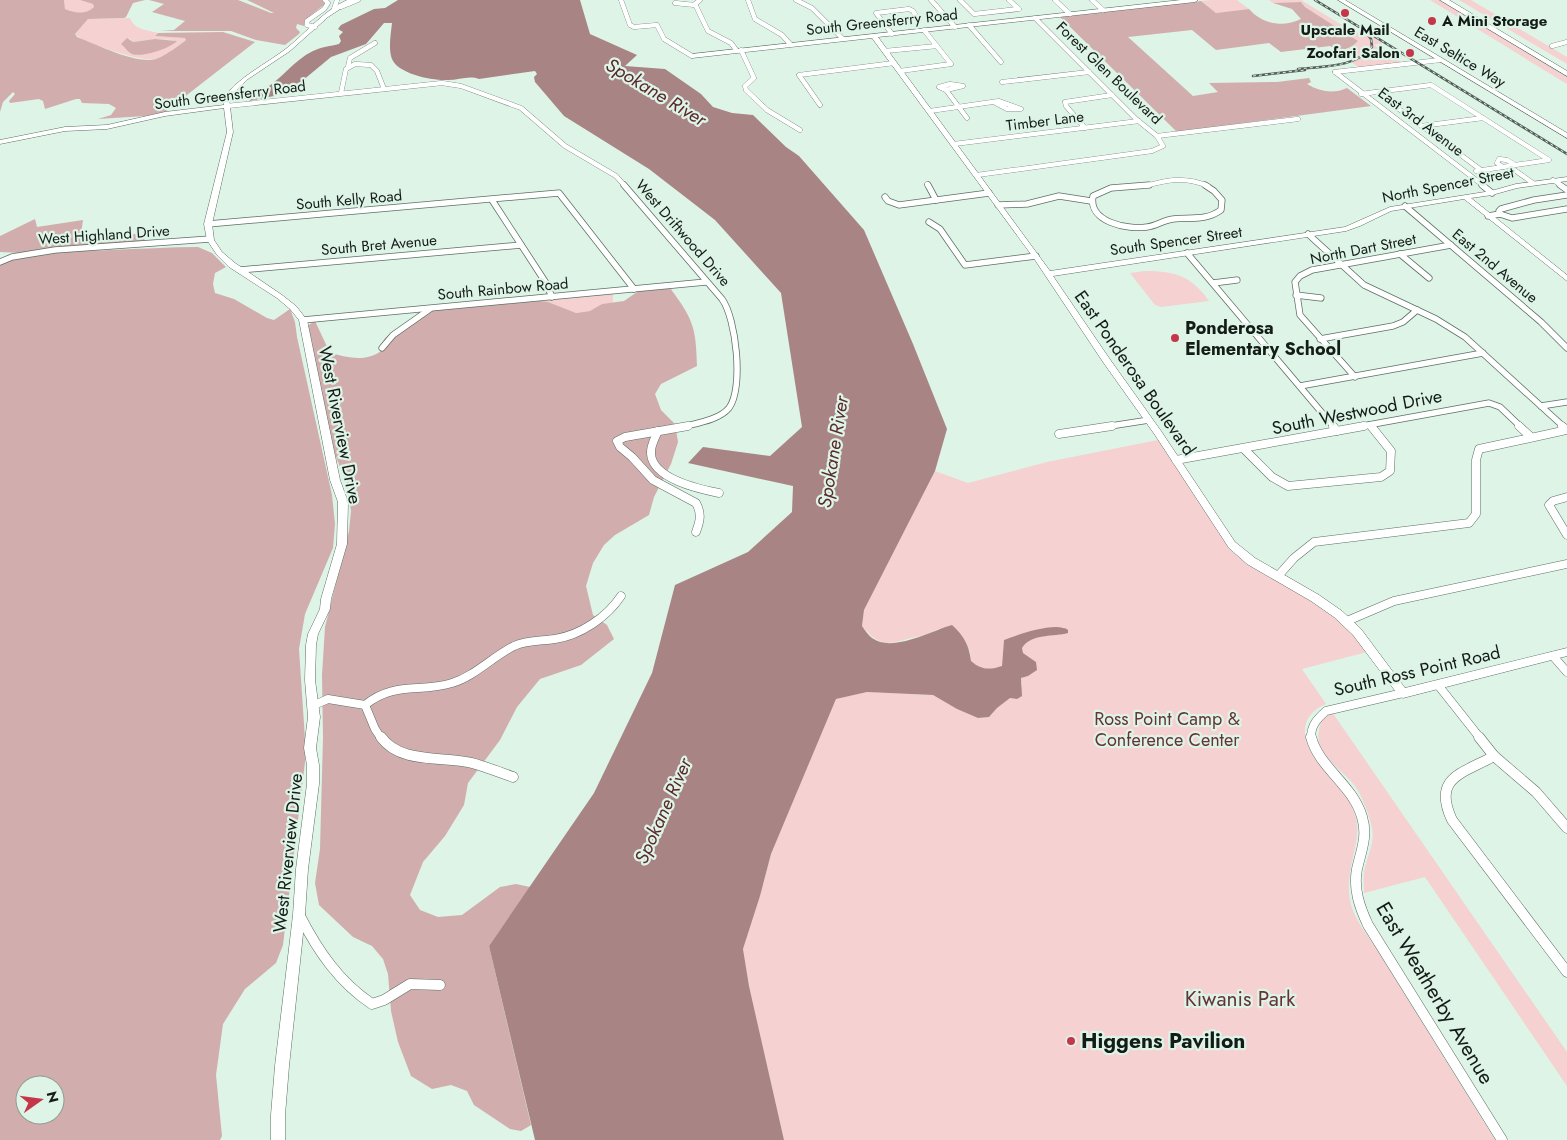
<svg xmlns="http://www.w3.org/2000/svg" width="1567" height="1140" font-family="Jost,sans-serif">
<rect width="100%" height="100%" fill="#ddf4e7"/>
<g fill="#f5d1d1" fill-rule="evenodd">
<path d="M64,0H80L93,4L94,7C86,15 75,13 65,9Z"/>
<polygon points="1211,0 1237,0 1249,9 1216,13 1201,1"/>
<polygon points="1269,0 1301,0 1355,33 1362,32 1359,29 1383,43 1374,45 1403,63 1361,69 1335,50 1351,48 1358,41 1305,7 1301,2 1273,3"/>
<polygon points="1430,0 1441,0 1567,77 1567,84"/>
<polygon points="1459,0 1471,0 1567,57 1567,64"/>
<path d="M130,18C134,30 147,30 158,33L155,36L186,38V40C179,45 164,57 156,59C144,63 84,43 75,34L88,19ZM129,38L133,42L155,39L175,40C160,47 145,58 129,53Z"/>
<path d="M1145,271C1176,271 1191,276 1209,301L1161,307L1155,305L1130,273Z"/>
<polygon points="613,293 613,303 602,304 590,311 575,313 548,302 521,303"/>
<path d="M1158,440L1232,552L1328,610L1346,626L1367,652L1302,669L1326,704C1313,709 1304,719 1305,733C1308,767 1348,782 1356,819C1359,831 1356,844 1353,857C1343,900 1351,913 1376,948L1495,1140H784L749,986L743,949L760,896L771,854L836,699L867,692L933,695L957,709L978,718L989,717L997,708L1010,698L1017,699L1022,685L1021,678L1028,676L1036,662L1023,653L1022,648C1029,636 1052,633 1065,634L1064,627L1032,631L1004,640L1002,667C990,670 981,670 971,661L970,651L938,629C928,635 921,636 911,638C886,645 880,647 862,626L864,610L935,471L968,483L1047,462Z"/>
<path d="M1332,712L1567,1052V1086L1425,877L1364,893C1364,886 1363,879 1364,873C1366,858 1375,844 1372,828C1369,815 1364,801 1357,789C1345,770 1313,756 1319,730C1320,721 1324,716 1332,712Z"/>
</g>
<g fill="#d2adad" fill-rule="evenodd">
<path d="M0,0H64L65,9C75,13 86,15 94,7L93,4L80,0H145L133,3L126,17L124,18L88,19L75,34L77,37C96,44 137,65 156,59C163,57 180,45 186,40L185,38L155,36L158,33L223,32L255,42L165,112L145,116L98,119L111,115L116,108L109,104L82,103L80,99H76L45,109L43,101L39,99L10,103L9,101L15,94L13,92L3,102L0,112Z"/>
<polygon points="149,0 238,0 271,13 274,13 247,0 322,0 325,4 305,20 304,26 297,24 296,28 300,32 299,34 285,45 256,40 231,31 160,31 174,30 185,21 152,12 164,4"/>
<path d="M1201,1L1216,13L1249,9C1262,24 1283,28 1301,19L1292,9L1273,3L1301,2L1305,7L1358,41C1351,49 1339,53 1330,46L1281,52L1269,43L1216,50L1192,30L1128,37L1193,96L1218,92L1209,83L1277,82L1309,78L1311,82L1307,84C1320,92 1334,94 1347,88L1371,106L1177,132L1060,17Z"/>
<path d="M127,38L133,42L155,39L177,41C169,49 139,59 130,53C127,51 124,46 121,44Z"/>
<polygon points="35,219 37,227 83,220 81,234 139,234 146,241 22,253 0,252 0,236"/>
<path d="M198,247L212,253L226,267L215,273L213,284L215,293L234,299L267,318L274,320L290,309L295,322L297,337L332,495L335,524L333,548L305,614L299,649L306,754L283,945L276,963L245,989L223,1024L216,1075L222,1136L220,1140H0V265C28,249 78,252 110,250C139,249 169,247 198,247ZM25,1085H55V1115H25Z"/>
<path d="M670,288C693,319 696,327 697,366L661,384L655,394L661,410L675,424L678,442L671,464L654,497L649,515L615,535L604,545L593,563L586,586L593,615L607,625L614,639L581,665L540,679L517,707L500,740L468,783L464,805L445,836L423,862L410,895L420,910L438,917L462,915L500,887L516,884L530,887L489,946L531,1125L521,1131L510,1129L474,1105L467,1091L451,1085L432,1089L411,1076L398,1042L391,1011L388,974L383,959L372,946L353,937L319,905L315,883L320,849L323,737L322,675L325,627L349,531L351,511L347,484L334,452L307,326L315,321L330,353C350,358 368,363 385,348H379L385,338L425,310L540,301L548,302L576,313L590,311L602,304L624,301L640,290Z"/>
</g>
<path fill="#a88485" d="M398,0H580L590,34L637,55L625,66L665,69L701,94L713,107L732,113L753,115L786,147L799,156L864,230L913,344L947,429L935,471L864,610L862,626C865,630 868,635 872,638C892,653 931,631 952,625C964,636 969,645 971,661C981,670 990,670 1002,666L1004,640C1017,635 1056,621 1068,630V633C1054,637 1031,633 1022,648L1023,653L1036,662L1037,670L1028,676L1021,678L1022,696L1017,699L1010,698L997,708L989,717L978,718L957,709L933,695L867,692L836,699L771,854L760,896L743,949L749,986L784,1140H535L489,946L594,793L652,673L675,585L748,552L792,512L793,486L688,463L703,447L770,456L802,427L781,293L715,220L649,169L564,116L535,82L534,77L537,74L535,71L479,79C469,75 459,80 448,80C433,81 398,74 392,59C388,49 391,33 392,23H384L366,44L331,57L296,86L274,96L249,101L260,92L267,90L264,89C281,80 294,60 313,51C321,47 331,46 339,44L341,41L339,36L343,32L338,29L341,25L374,9L385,8Z"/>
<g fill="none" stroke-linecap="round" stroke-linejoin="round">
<g stroke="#5c7064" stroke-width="5">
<g id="street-far3">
<polyline points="621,0 630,25 634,27 657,25 664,39 692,56"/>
<polyline points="700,0 695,4 708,31 731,43 737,51"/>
<polyline points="748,0 755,19 782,35 791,45"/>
<polyline points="796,0 812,8 843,39"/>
<polyline points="931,0 955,27"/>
<polyline points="960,0 974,14 1019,9 1009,0"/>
<polyline points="1055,0 1070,14"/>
<polyline points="1092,0 1103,10"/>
<polyline points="675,3 695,5"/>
<polyline points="341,7 358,0"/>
<polyline points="334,9 337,0"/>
<polyline points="969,25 1001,62"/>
<polyline points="315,27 307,25 307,21 324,9 328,3 325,0"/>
<polyline points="892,34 876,13 909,9 913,11 918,19"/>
<polyline points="1552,46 1567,42"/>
<polyline points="741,50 754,78 745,86 746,90 767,110 800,130"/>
<polyline points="885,51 937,46"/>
<polyline points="348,67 350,58 375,43"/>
<polyline points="900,71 951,64 924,30"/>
<polyline points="1335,72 1484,186"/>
<polyline points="1335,72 1440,60"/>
<polyline points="1002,82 1089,72"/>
<polygon points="950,84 963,86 946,90 939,87"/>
<polyline points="946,90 967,118"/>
<polyline points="1376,92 1431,85 1549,160 1515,165"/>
<polyline points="341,93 346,69 355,64 371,65 377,71 384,89"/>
<polyline points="1361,94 1376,92 1481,170"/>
<polyline points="820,105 799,75 894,63"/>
<polyline points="227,106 442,83 461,86 521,108 565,146 616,176 625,186"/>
<polyline points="930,111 999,101 1021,109 1007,109 994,102"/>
<polyline points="1421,126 1483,118"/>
<polyline points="1085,128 1066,106 1065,102 1112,95"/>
<polyline points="1157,136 1298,119"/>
<polyline points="954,144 1139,121"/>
<polygon points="1499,159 1507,160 1515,165 1503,167 1497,163"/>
<polyline points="1513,169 1533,183"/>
<polyline points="1476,171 1503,167"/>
<polyline points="977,175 1152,151 1163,146 1157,136 1136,119 1035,18"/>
<polyline points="1553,180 1562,186"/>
<polyline points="927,184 928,186"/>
<path d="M1145,186C1167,180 1185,176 1208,186"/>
</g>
</g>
<g stroke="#5c7064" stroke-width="7">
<g id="street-far2">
<path d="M624,185L722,299C736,318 744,388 729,408C719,420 697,423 682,427"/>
<polyline points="928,185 936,200"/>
<path d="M1149,185L1111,188L1093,196C1088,222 1127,230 1147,227C1156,226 1164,220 1173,219C1191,217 1206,221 1221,210L1222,200L1214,191L1205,185"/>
<polyline points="1482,185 1492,193"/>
<polyline points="1560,185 1567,190"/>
<polyline points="885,197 888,201 899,205 989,193"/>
<polyline points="492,200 546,283 552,297"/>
<polyline points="998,205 1027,204 1059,196 1091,201"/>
<polyline points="1405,206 1541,322 1567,348"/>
<polyline points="1500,214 1499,211 1501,209 1534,200 1567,195"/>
<polyline points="1488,216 1500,214 1512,218 1567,209"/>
<polyline points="929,222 940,229 965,265 1036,256"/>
<polyline points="208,224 559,193 634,289"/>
<polyline points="1308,234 1364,285 1436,319 1465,337 1564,427"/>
<polyline points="1187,253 1334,427"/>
<polyline points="1400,254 1429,278"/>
<polyline points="0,262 12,257 55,250 210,239"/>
<polyline points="240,270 521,245"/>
<polyline points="1213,283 1237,280"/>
<polyline points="1296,295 1321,298"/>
<polyline points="303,320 706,282"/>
<polyline points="1320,339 1393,326 1403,322 1417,310"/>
<polyline points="382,348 393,335 430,309"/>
<polyline points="1355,377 1300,315 1295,282 1300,276 1312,270 1451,245"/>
<polyline points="1300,386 1483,353"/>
<polyline points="1541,406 1567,402"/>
<polyline points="1370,425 1372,427"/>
<polyline points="1104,427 1149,420"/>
<polyline points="1357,427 1489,403 1500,407 1521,427"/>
</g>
</g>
<g stroke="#5c7064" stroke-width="9">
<g id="street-far1">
<path d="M688,426L625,437L617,441L620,447L632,457L653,480L696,503C702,514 700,521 696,532"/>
<polyline points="1333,426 1337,431"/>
<polyline points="1519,426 1531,437"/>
<polyline points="1562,426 1567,430"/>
<path d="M658,431C655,438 650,446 651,454C653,479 699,489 719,493"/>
<polyline points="1059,434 1112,426"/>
<polyline points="1244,449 1272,477 1288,486 1381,477 1390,471 1391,451 1371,426"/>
<polyline points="1176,460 1364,426"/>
<polyline points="1567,497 1553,501 1549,505 1567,535"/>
<polyline points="1278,576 1294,558 1314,542 1469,523 1476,514 1476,460 1479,449 1567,430"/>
<polyline points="1347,621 1394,601 1567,564"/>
<polyline points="1553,656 1567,672"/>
<polyline points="1438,685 1480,738"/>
<path d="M365,705C394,681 420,693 452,683C475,676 492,657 514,646C527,640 541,641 555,639C581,635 607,617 621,596"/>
<polyline points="312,706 328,699 365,705 375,729 381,738"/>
<path d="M1311,738C1311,725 1317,719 1326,711L1403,693"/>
</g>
</g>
<g stroke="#5c7064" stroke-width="11">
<g id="street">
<path d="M381,737C400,764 443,756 472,763C486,767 499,772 513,777"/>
<path d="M1311,737C1319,768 1353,785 1362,817C1368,836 1361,851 1357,869C1353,889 1360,908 1368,925L1502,1140"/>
<polyline points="1479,737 1494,756 1536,792 1567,828"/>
<path d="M1494,756C1462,774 1432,777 1452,820L1567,972"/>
<path d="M300,916C318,951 339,982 372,1004L384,1000L410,984L440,985"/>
</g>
</g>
<g stroke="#5c7064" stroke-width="1">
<g id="secondary">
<path d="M347,0H354L328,17L290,51L248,79L229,98L233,132L212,224L214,240L222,252L235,263L282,295L296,306L307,320L340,480L348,502L347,544L331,599L330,609L318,634L316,645L315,680L320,717L316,748L319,765V784L308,869L305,915L289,1066L285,1115V1140H271V1115L275,1066L293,915L296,869L307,784V765L304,748L308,717L305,680L306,645L308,634L320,609L321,599L337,544L338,502L330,480L299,320L290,309L277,298L229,267L217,255L207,240L204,224L227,132L224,108L165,116L107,129L65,131L0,144V140L65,127L107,125L165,112L224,105L223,98C240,76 265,65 287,48C307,32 323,11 347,0Z"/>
<polygon points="1181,0 1198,0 1195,2 878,37 1050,271 1345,227 1390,207 1491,191 1516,184 1567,177 1567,181 1517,188 1492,195 1471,198 1567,275 1567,281 1464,199 1391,211 1360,226 1346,231 1053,276 1109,358 1161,431 1235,542 1255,558 1319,595 1342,611 1361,629 1405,688 1567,648 1567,656 1403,698 1399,696 1353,635 1334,617 1311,601 1247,564 1229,548 1155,435 1103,362 1033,257 872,38 692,58 689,56 692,54"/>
</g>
</g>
<g stroke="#5c7064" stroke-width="1">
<polygon id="primary" points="1338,0 1345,0 1567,133 1567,138"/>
</g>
<g stroke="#5c7064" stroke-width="1">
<polygon id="highway" points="1440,0 1449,0 1567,71 1567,76"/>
</g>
<use href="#street-far3" stroke="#fff" stroke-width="4.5"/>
<use href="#street-far2" stroke="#fff" stroke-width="5.5"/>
<use href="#street-far1" stroke="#fff" stroke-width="8"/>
<use href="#street" stroke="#fff" stroke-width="10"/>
<use href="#secondary" fill="#fff" fill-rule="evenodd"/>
<use href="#primary" fill="#fff" fill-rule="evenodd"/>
<use href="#highway" fill="#fff" fill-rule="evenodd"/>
<g stroke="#515d57" stroke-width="2.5">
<g id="rail">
<polyline points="1315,0 1567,154"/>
<path d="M1298,69C1323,66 1355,68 1372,47L1371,39L1366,32"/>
<polyline points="1253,76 1305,70"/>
</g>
</g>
<use href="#rail" stroke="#ddf4e7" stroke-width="1" stroke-dasharray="3" stroke-linecap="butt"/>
</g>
<g fill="#c6364a" stroke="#ddf4e7" stroke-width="2">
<circle cx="1345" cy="13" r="5"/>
<circle cx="1432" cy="21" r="5"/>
<circle cx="1410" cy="53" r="5"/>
<circle cx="1175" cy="338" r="5"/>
<circle cx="1071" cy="1041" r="5"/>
</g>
<g text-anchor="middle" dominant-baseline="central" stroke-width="4.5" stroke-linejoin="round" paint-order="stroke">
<g font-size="15" font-weight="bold" fill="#141c18" stroke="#ddf4e7" text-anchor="start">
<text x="1442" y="21">A Mini Storage</text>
<text x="1345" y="30" text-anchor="middle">Upscale Mail</text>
<text x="1400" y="53" text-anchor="end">Zoofari Salon</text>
</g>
<g font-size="15" fill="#141c18" stroke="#ddf4e7">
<text transform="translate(882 22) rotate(-6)">South Greensferry Road</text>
<text transform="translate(1460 57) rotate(31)">East Seltice Way</text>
<text transform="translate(1109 73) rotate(44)">Forest Glen Boulevard</text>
<text transform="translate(230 95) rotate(-7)">South Greensferry Road</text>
<text transform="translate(1045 121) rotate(-7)">Timber Lane</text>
<text transform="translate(1421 122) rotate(37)">East 3rd Avenue</text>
<text transform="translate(1448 185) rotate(-11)">North Spencer Street</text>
<text transform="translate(349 200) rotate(-5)">South Kelly Road</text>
<text transform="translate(683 233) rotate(49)">West Driftwood Drive</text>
<text transform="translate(104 235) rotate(-4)">West Highland Drive</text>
<text transform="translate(1176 241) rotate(-8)">South Spencer Street</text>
<text transform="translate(379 245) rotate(-5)">South Bret Avenue</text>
<text transform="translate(1363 249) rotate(-11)">North Dart Street</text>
<text transform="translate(1495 266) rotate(40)">East 2nd Avenue</text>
<text transform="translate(503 289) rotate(-5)">South Rainbow Road</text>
</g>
<g font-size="18" font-weight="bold" fill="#141c18" stroke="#ddf4e7" text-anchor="start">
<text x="1185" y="328">Ponderosa<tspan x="1185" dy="21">Elementary School</tspan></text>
</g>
<g font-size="18" fill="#141c18" stroke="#ddf4e7">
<text transform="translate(1135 373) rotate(55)">East Ponderosa Boulevard</text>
<text transform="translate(1357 412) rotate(-11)">South Westwood Drive</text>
<text transform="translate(340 425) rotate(79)">West Riverview Drive</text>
<text transform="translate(1417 671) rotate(-13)">South Ross Point Road</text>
<text transform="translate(288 853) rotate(-84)">West Riverview Drive</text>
</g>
<g font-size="18" fill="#663336" stroke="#ddf4e7">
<text x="1167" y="719">Ross Point Camp &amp;<tspan x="1167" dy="21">Conference Center</tspan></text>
</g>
<g font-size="19" font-style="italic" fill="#5b292c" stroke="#ddf4e7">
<text transform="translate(656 92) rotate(31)">Spokane River</text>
<text transform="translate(833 452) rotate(-81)">Spokane River</text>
<text transform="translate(663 811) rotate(-66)">Spokane River</text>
</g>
<g font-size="21" fill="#141c18" stroke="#ddf4e7">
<text transform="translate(1435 993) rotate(59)">East Weatherby Avenue</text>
</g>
<g font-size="21" fill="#663336" stroke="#ddf4e7">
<text x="1240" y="999">Kiwanis Park</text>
</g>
<g font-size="21" font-weight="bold" fill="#141c18" stroke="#ddf4e7" text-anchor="start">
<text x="1081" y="1041">Higgens Pavilion</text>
</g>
</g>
<g transform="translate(40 1100) rotate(76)"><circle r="24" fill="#ddf4e7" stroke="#8d9e94"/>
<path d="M0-4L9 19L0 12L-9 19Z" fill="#c6364a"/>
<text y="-8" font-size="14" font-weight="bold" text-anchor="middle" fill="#141c18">N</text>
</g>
</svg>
